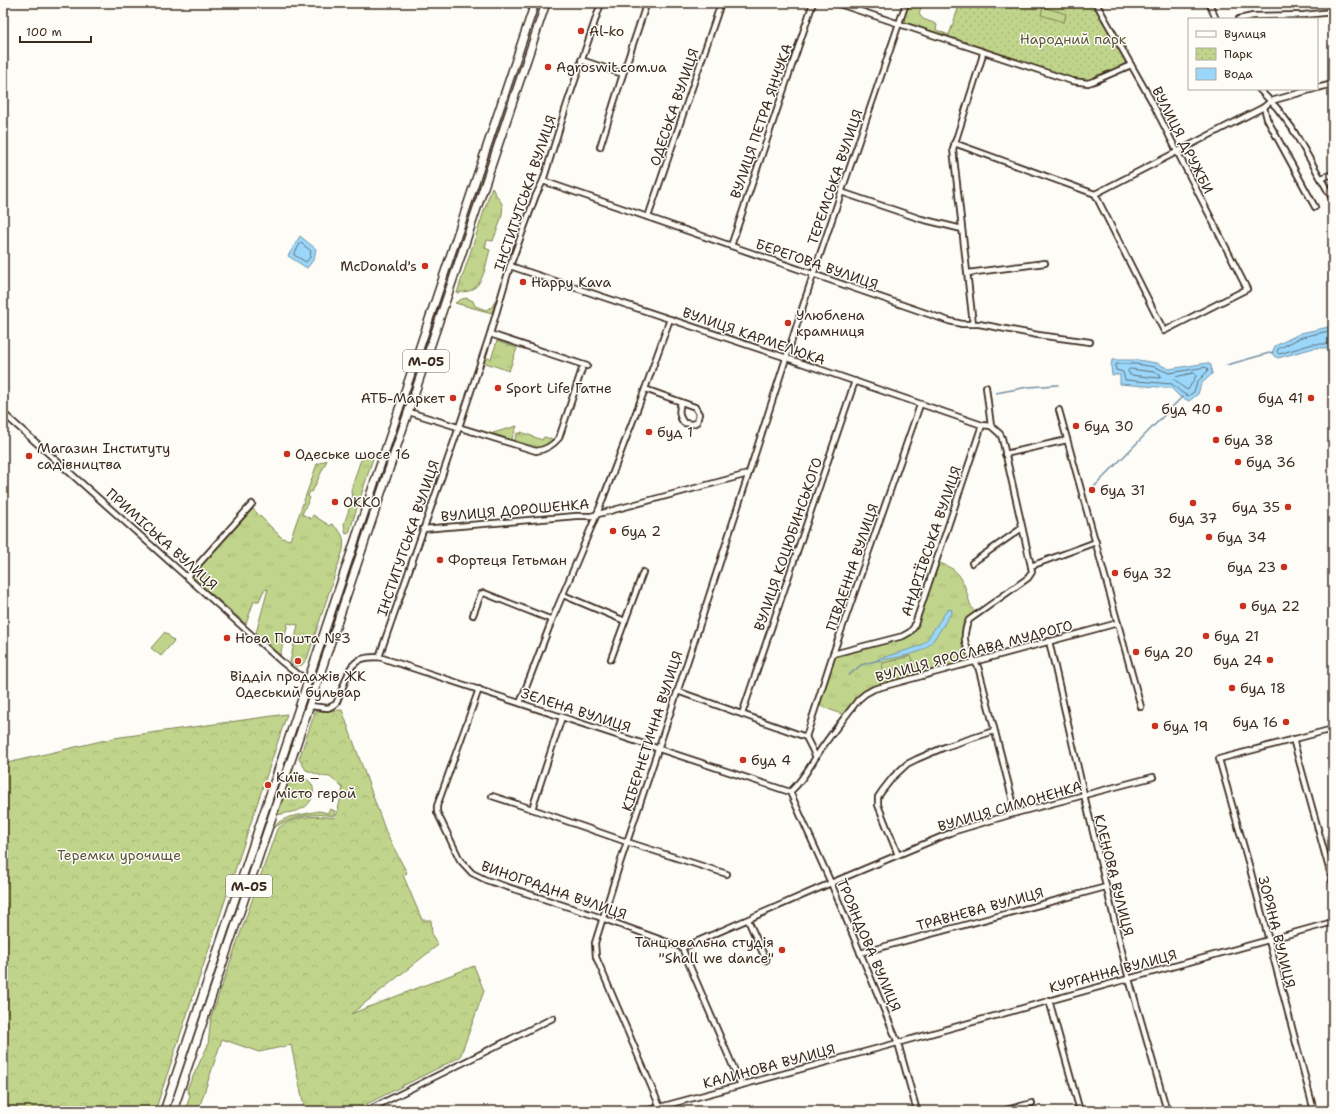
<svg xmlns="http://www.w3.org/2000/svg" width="1336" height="1114" font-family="'Shantell Sans',sans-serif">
<defs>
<pattern id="grass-tufts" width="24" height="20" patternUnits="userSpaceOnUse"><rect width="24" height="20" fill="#c0d58b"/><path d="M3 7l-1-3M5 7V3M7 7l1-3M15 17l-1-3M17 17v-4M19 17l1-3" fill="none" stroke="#a6b778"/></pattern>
<pattern id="forest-crowns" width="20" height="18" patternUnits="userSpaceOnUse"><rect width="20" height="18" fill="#c0d58b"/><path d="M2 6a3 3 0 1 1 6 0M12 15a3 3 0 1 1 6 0" fill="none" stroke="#a6b778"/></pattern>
<pattern id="park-dots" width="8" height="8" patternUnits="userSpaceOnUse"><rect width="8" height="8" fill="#c0d58b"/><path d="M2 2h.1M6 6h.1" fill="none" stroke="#a6b778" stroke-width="1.8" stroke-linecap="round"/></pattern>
</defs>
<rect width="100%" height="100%" fill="#fdfcf7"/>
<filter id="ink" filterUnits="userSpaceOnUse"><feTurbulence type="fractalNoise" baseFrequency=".025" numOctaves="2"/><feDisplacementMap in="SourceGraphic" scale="8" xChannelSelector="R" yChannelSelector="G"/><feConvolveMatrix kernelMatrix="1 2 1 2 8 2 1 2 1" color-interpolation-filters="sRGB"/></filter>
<g filter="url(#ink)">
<g fill="url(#grass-tufts)" stroke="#7e8054">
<polygon points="908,3 919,5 921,8 919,14 923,19 936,24 937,25 936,30 949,35 948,38 906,23 904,18"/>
<path d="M492,187C494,194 499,197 502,204C505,213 496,232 493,241L487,240L485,248L490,250C486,262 484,286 469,291C465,292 461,292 457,293Z"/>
<polygon points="497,297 492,313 455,303 462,299 467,298 473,301 475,306 486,310 492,307"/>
<polygon points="497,341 517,348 509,371 483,362 484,357 491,359"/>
<polygon points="517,426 511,441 492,435 493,433"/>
<path d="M521,432L542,440L544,437L555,440C539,454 532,447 514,442L517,433L520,434Z"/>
<polygon points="373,454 374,455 349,533 346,534 344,524 352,501 351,490 359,465 361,460"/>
<path d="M327,460L312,492L310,491L308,496L310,498L302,514L311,519L313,515L330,526L332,524C342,533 345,536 343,550L307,659L302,665L296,666L290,662L298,625L288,623L280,656L256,633L268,589L264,590L259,601H254L246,624L194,578L193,575L253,509L282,538L290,540L317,464Z"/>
<path d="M938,562C944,565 953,568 957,573C967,582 968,607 975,612C964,621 959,632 964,646C966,651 969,655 967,661L873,687C860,694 853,703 844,715L818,705L834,658L838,655L904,637L911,634Z"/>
<path d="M292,768C297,775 304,777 310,782C313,785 314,790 313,794C309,812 293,811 277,815Z"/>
<path d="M330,809L335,811L334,816C312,812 292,817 273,828L279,822L289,817L319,811L328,813Z"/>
</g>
<g fill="url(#forest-crowns)" stroke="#7e8054">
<polygon points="910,656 913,662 910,665 886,671 883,670 882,665 883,663"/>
<path d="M342,710L387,835L407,873L403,875L422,920H431L432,935L438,945L351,1014L474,966L484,991L460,1057L353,1111H305L291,1045L259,1052L222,1039L198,1111H185L190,1096L187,1089L208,1045L211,1017L277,829C294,816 314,815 335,818L337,814L343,788L330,777L322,776L306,770L299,759L315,712Z"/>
<polygon points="287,714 155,1111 3,1111 3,764 114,738"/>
</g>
<polygon fill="url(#park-dots)" stroke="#7e8054" points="960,3 1088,3 1094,5 1098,9 1125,59 1125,64 1088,80 1073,78 1054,72 1050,73 948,38"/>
<g fill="#c0d58b" stroke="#7e8054">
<polygon points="1043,7 1066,14 1064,22 1041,15"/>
<polygon points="165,632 174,641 161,656 151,648"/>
</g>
<g fill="#9ad7fb" stroke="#7492a3">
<polygon points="300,236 316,249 314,259 307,268 288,256"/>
<polygon points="1333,326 1333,348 1314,348 1278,358 1274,356 1272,353 1275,346 1301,333"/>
<polygon points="1112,360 1137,360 1157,363 1169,369 1207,363 1211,365 1212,374 1201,384 1198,394 1189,401 1179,396 1171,388 1120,384 1120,375 1112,375 1111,367"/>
<path d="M951,609L952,612C944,623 934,643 924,649C912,656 891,658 878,661V659L920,646L926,641L947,610Z"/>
</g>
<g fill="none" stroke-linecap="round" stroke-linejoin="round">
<g stroke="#616f76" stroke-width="1">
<polygon points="301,243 311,251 310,257 306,262 294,255"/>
<polyline points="1333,330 1302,337 1278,349 1277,352 1279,354 1313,344 1333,344"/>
<polygon points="1117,364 1136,364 1155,367 1169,373 1206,367 1208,369 1207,372 1197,382 1194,392 1188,396 1181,392 1172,384 1125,380 1123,372 1116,370 1115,366"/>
<polygon points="1130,369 1154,372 1160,374 1161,377 1159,378 1130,375 1128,371"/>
<polygon points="1194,373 1196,376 1188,390 1184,388 1174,379 1176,377"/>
</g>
<g stroke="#7492a3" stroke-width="1.5">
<polyline points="1227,365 1273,352"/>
<polyline points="996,393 1028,387 1058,385"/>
<polyline points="1091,490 1182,397"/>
<polyline points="849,675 861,665 879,660"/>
</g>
<g stroke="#3b2a1e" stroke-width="8">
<g id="minor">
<polyline points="836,3 1072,81 1088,83 1094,81 1131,65"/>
<polyline points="1209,3 1216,19"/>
<polyline points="1239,19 1253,16 1304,15 1333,12"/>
<polyline points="581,60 623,74"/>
<polyline points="1317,88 1333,84"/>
<polyline points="1259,89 1277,108 1292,128 1333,200"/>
<polyline points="1264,107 1267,119 1315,207"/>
<polyline points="954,143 1095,194 1164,331 1247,289 1151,100 1096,3"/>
<polyline points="600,147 623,74 645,8"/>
<polyline points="1321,178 1333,174"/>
<polyline points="543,181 949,321 962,324 979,324 1038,335 1090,342"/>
<polyline points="841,192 921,219 962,229"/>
<polyline points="1095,194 1264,107 1271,101 1314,89"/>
<polyline points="648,217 721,3"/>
<polyline points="731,246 813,3"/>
<polyline points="510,266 781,356 982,425 991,426"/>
<polyline points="968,273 1045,263"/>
<polyline points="973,324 953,149 982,58 983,52"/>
<polyline points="490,334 587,366"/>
<polyline points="986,387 991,426 1000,434 1002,438 1031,566"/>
<path d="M645,389L695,407L699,414L697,422L693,424L684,423C678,416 679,410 681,402"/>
<polyline points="1059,410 1141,707"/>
<path d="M409,412L536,451C545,450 553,445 559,438L582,369"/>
<polyline points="3,413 282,662 293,671 308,680"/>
<polyline points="1005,454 1067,440"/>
<polyline points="423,529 576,516 591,516 748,474"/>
<polyline points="972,563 1022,528"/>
<polyline points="187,577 252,504"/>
<polyline points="563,595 625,621"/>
<polyline points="473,615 481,594 484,593 552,620"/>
<polyline points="1049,641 1086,803 1127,972 1167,1111"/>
<polyline points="833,654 903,636 910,632 914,627 982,425"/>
<polyline points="379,657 459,427 490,334 510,266 536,195 543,181 567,104 601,3"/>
<polyline points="611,659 643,572"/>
<polyline points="479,689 437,806 437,812 460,860 472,873 486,880 596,916 678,946 682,948 831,883 955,831 1016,813 1153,777"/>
<polyline points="677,691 806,737"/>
<polyline points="520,703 552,620 599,509 645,389 670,319"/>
<path d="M310,706L328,708L336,704L350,669C357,658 366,657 379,657L790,792"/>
<polyline points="742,714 855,381"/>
<polyline points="562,717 532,809 627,842 727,874"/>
<polyline points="806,737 833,654 920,405"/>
<polyline points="806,737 816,757"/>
<polyline points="1293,739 1333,883"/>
<path d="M790,792C801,782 808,770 816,757C828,737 844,719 858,700L865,694L874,689L1118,623"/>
<polyline points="790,792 831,883 898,1043 917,1111"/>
<polyline points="492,796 532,809"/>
<path d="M1016,813L979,670C978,665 975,663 973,659C964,645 962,635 969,620L1028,578L1032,572L1031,566L1096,542"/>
<polyline points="898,855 878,805 878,797 882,791 893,777 907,764 917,759 945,747 994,731"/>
<polyline points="748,920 766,960"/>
<polyline points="682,948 741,1085"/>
<polyline points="860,953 1106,887"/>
<polyline points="1049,1000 1080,1111"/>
<polyline points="660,1107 596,957 595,943 620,863 698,630 813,275 906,3"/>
<polyline points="366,1111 553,1018"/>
<polyline points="645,1111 890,1045 1333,922"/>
<polyline points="1002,1111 1032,1103"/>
<polyline points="1314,1111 1249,865 1219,759 1333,729"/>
</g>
</g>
<g stroke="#3b2a1e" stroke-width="10">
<g id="trunk">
<polyline points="164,1111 535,3"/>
<polyline points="173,1111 546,3"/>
</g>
</g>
<use href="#minor" stroke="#fdfcf7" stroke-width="4.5"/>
<use href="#trunk" stroke="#fdfcf7" stroke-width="7"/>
</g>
</g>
<g fill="#c8321e" stroke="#fdfcf7" stroke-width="1.5">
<circle cx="581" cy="31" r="4"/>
<circle cx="548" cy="67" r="4"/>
<circle cx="425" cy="266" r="4"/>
<circle cx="523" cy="282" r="4"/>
<circle cx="788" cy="323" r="4"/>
<circle cx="498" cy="388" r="4"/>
<circle cx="453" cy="398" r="4"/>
<circle cx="1311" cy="398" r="4"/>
<circle cx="1219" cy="409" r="4"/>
<circle cx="1076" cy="426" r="4"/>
<circle cx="649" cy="432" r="4"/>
<circle cx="1216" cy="440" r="4"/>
<circle cx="287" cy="454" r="4"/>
<circle cx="29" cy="456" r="4"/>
<circle cx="1238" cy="462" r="4"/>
<circle cx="1092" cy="490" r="4"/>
<circle cx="335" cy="502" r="4"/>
<circle cx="1193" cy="503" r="4"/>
<circle cx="1288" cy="507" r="4"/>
<circle cx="613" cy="531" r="4"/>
<circle cx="1209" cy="537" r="4"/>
<circle cx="440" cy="560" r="4"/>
<circle cx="1284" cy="567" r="4"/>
<circle cx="1115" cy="573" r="4"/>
<circle cx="1243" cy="606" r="4"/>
<circle cx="1206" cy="636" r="4"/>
<circle cx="227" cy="638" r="4"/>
<circle cx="1136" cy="652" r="4"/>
<circle cx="1270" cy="660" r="4"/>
<circle cx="298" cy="661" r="4"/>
<circle cx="1232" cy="688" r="4"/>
<circle cx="1286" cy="722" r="4"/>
<circle cx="1155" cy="726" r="4"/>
<circle cx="743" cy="760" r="4"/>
<circle cx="268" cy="785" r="4"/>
<circle cx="782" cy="950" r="4"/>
</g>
<g text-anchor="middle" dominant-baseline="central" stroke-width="3" stroke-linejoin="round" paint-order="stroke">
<g fill="#fdfcf7" stroke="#75695f" stroke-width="1">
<rect x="403" y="350" width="46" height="22" rx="3"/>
<rect x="226" y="875" width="46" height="22" rx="3"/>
</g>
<g font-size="13" font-weight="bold" fill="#3b2a1e">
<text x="426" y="361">М-05</text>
<text x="249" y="886">М-05</text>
</g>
<g font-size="14" fill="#3b2a1e" stroke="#fdfcf7" text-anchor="start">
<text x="589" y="31">Al-ko</text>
<text x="556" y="67">Agroswit.com.ua</text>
<text x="417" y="266" text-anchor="end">McDonald's</text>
<text x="531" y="282">Happy Kava</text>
<text x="796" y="315">Улюблена<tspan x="796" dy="16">крамниця</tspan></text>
<text x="506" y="388">Sport Life Гатне</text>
<text x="445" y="398" text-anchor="end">АТБ-Маркет</text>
<text x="1303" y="398" text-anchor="end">буд 41</text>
<text x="1211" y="409" text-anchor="end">буд 40</text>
<text x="1084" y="426">буд 30</text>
<text x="657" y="432">буд 1</text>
<text x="1224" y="440">буд 38</text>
<text x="37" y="448">Магазин Інституту<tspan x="37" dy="16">садівництва</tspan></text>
<text x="295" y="454">Одеське шосе 16</text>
<text x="1246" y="462">буд 36</text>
<text x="1100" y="490">буд 31</text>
<text x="343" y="502">ОККО</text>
<text x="1280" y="507" text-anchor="end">буд 35</text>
<text x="1193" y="518" text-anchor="middle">буд 37</text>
<text x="621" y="531">буд 2</text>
<text x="1217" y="537">буд 34</text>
<text x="448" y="560">Фортеця Гетьман</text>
<text x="1276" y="567" text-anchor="end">буд 23</text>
<text x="1123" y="573">буд 32</text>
<text x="1251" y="606">буд 22</text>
<text x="1214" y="636">буд 21</text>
<text x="235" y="638">Нова Пошта №3</text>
<text x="1144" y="652">буд 20</text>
<text x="1262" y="660" text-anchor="end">буд 24</text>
<text x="298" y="676" text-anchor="middle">Відділ продажів ЖК<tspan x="298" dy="16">Одеський бульвар</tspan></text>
<text x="1240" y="688">буд 18</text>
<text x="1278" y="722" text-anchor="end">буд 16</text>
<text x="1163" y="726">буд 19</text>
<text x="751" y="760">буд 4</text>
<text x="276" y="777">Київ –<tspan x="276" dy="16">місто герой</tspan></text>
<text x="774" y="942" text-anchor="end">Танцювальна студія<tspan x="774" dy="16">"Shall we dance"</tspan></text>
</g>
<g font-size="14" fill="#5c5539" stroke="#fdfcf7">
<text x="1073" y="39">Народний парк</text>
<text x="119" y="855">Теремки урочище</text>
</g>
<g font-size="14" fill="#3b2a1e" stroke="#fdfcf7">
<text transform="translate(674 107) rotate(-71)">ОДЕСЬКА ВУЛИЦЯ</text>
<text transform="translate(761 121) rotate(-71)">ВУЛИЦЯ ПЕТРА ЯНЧУКА</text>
<text transform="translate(1183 140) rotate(63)">ВУЛИЦЯ ДРУЖБИ</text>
<text transform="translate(835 177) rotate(-71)">ТЕРЕМСЬКА ВУЛИЦЯ</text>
<text transform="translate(525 193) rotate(-71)">ІНСТИТУТСЬКА ВУЛИЦЯ</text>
<text transform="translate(817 264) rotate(19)">БЕРЕГОВА ВУЛИЦЯ</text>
<text transform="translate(754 336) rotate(19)">ВУЛИЦЯ КАРМЕЛЮКА</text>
<text transform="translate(515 510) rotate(-5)">ВУЛИЦЯ ДОРОШЕНКА</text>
<text transform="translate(408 538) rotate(-71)">ІНСТИТУТСЬКА ВУЛИЦЯ</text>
<text transform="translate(162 539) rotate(42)">ПРИМІСЬКА ВУЛИЦЯ</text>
<text transform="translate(931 541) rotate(-71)">АНДРІЇВСЬКА ВУЛИЦЯ</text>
<text transform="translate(788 544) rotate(-71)">ВУЛИЦЯ КОЦЮБИНСЬКОГО</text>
<text transform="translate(852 567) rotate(-71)">ПІВДЕННА ВУЛИЦЯ</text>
<text transform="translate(974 651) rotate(-15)">ВУЛИЦЯ ЯРОСЛАВА МУДРОГО</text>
<text transform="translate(576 710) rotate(18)">ЗЕЛЕНА ВУЛИЦЯ</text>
<text transform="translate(652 731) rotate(-72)">КІБЕРНЕТИЧНА ВУЛИЦЯ</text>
<text transform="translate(1010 806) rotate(-16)">ВУЛИЦЯ СИМОНЕНКА</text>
<text transform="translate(1114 875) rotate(76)">КЛЕНОВА ВУЛИЦЯ</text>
<text transform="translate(554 890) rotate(19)">ВИНОГРАДНА ВУЛИЦЯ</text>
<text transform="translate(980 909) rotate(-15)">ТРАВНЕВА ВУЛИЦЯ</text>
<text transform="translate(1277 932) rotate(76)">ЗОРЯНА ВУЛИЦЯ</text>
<text transform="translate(869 945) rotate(67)">ТРОЯНДОВА ВУЛИЦЯ</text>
<text transform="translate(1113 971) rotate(-15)">КУРГАННА ВУЛИЦЯ</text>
<text transform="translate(769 1066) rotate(-15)">КАЛИНОВА ВУЛИЦЯ</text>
</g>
</g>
<rect width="1336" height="1114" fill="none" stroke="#fdfcf7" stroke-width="16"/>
<rect x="8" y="8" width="1320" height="1098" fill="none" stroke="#3b2a1e" stroke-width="1.5" filter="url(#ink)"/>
<rect x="1188" y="18" width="130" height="72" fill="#fdfcf7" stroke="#afa8a0"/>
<rect x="1196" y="31" width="20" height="6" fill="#fdfcf7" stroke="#afa8a0"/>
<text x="1224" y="38" font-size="12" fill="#3b2a1e">Вулиця</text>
<rect x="1196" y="48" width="20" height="12" fill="url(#park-dots)" stroke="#afa8a0"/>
<text x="1224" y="58" font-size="12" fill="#3b2a1e">Парк</text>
<rect x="1196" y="68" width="20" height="12" fill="#9ad7fb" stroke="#afa8a0"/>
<text x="1224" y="78" font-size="12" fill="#3b2a1e">Вода</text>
<path d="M20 36v6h71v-6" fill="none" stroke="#3b2a1e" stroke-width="2"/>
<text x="26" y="36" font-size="12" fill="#3b2a1e" stroke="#fdfcf7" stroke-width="3" paint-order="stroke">100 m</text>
</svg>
